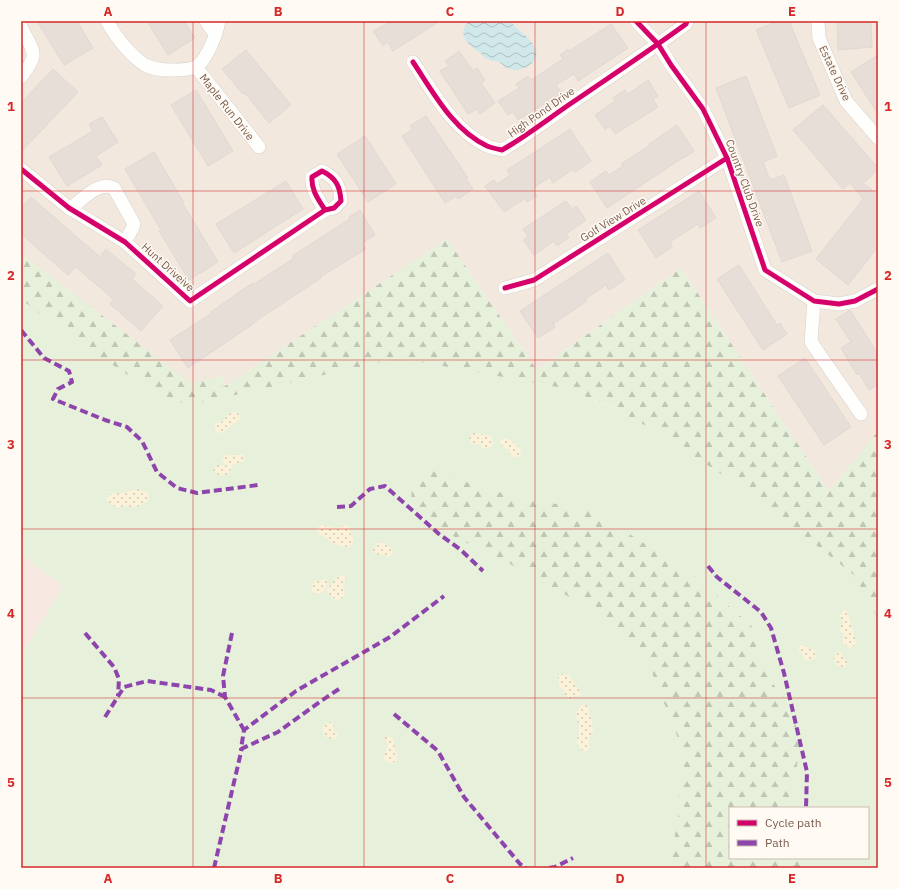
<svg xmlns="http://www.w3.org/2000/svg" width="899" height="889" font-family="'IBM Plex Sans',sans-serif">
<defs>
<pattern id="forest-firs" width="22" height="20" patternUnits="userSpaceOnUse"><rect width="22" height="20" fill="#e7f0db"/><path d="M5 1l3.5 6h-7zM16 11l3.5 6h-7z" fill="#c0c6b4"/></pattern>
<pattern id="sand-dots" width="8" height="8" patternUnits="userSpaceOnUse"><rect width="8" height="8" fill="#fbf2d9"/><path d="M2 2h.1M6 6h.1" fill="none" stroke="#d0c7b2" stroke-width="1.8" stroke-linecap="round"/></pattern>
<pattern id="water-waves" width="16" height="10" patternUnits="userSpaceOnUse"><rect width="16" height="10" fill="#d0e8ea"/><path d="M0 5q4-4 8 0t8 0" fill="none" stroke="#aebfc0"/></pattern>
</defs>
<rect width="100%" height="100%" fill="#f9f5f0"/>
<polygon fill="#f2e8de" points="21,21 878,21 878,431 829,491 681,268 537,370 447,239 200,403 21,261"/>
<polygon fill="#f6e8e1" points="21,555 63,586 21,657"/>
<path fill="#e7f0db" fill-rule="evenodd" d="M21,269L200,403L399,358L568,389L610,407L650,428L746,490L878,548V868H21V657L63,586L21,555ZM730,808H868V858H730Z"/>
<g fill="url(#forest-firs)">
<polygon points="447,239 537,370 681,268 829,491 878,431 878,619 854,575 746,490 650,428 611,407 568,389 399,358 200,403 169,402 66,334 21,299 21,253 190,383 224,376 222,388"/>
<polygon points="438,469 460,480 515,497 592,510 693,575 755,629 762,668 776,688 792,707 800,745 793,792 793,808 730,808 730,858 797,858 805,868 670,868 678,816 680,743 647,660 594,611 520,569 439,529 411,505 412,482"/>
</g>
<g fill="url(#sand-dots)">
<path d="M232,412L238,413L240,418L239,420L223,432L218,433L214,428L215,424L220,422L221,423C222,421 229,413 232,412Z"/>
<path d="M475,433L491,436L493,444L491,447C487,448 484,450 481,447V443L476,445L471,444L469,438L471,434Z"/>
<path d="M503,438C511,439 521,446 521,455L518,458C513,458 509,455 510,450L502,446L500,441Z"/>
<path d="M226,454L231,455L232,457L234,455L241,454L245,457L244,461C241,463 238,462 235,464C227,471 231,477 218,475L217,473H214L213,469L218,465L226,466L227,464L222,461L224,456Z"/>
<polygon points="138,489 147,493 149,497 147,502 143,503 140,506 134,507 123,506 118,508 108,502 107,499 110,494 122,493"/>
<polygon points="321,525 338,529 344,525 347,525 350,529 351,533 350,535 354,539 353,543 348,548 341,546 340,544 337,546 319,533 316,529"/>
<polygon points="381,542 391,548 393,553 391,556 388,557 383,554 381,555 376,554 373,552 373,549 375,546 378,546 377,543"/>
<polygon points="343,575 346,578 343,586 346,594 341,599 335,600 335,598 333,598 331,595 328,595 327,590 335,579 339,577 340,576"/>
<polygon points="327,579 328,582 322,594 314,594 311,588 315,581"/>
<path d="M843,610H845L847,611L856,643L855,645L849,648L843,643V639L845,637C842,632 839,632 841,625L843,623L840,616Z"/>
<polygon points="801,645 808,647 808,649 813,649 816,653 815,658 810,661 804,659 801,651 799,651 799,648"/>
<polygon points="839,651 842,653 843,659 846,659 847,662 845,667 842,668 836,665 837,662 834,661 835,654"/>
<path d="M562,674C570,674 572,679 576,686H577L581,695L576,697L573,694L572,700L568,699L567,696H565L564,689L560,688L558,677Z"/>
<path d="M583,704L587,705L589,708L590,717L592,718V727L594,728L588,741L590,748L586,752L582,750L577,743C577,738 579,734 579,729C579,718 571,715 583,704Z"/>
<polygon points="328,722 331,722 333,724 334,729 333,731 336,732 338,735 336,739 328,738 324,735 323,727"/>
<polygon points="387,736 393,738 395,748 395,752 397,754 396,761 392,763 388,763 383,758 387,749 388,744 384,738 385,737"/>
</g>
<path fill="url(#water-waves)" d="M469,21H510C518,31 530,36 535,48C542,62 521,74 509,69C505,68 502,64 499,62C495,60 490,61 487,59C484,58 482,54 480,53C469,45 455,35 469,21Z"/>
<g fill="#e6ded7" stroke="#e2d8d2">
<polygon points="37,21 77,21 93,48 64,65"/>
<polygon points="147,21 184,21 195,38 168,55"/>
<polygon points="392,21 440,21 393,51 388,42 383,46 373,31"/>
<polygon points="778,21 789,21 820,95 789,108 756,30"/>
<polygon points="837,21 871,21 872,47 838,50"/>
<polygon points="611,24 628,48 578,81 574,74 556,85 562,93 518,120 513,112 508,115 498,101 519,88 516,84 528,76 531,80 563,59 560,55 568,49 569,51"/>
<polygon points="246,50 291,105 269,123 245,93 243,94 222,69"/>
<polygon points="459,51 473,71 477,68 485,80 481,83 495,103 480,114 476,109 468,114 440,71 449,66 445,61"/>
<polygon points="878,55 878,114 851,72"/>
<polygon points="53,69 78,92 21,152 21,103"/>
<polygon points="746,76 777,156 763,162 770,180 784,175 812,251 782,262 716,88"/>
<polygon points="648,80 658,96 653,99 658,107 615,134 610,126 605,129 595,115 615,101 613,98 625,90 628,94"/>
<polygon points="196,90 233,151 208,166 171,105"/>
<polygon points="823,105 878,168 878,170 863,183 878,195 878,247 848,285 816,259 863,199 850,183 843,189 793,130"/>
<polygon points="426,116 468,178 466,179 473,189 458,199 456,196 445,203 402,136 413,129 410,126"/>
<polygon points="102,117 118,142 96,156 102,165 67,186 49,157 93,131 89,124"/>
<polygon points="677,125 694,151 684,158 684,157 607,208 590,182 606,171 609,175 623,166 621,164 650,145 649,144"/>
<polygon points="570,129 591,161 575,172 573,169 553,183 550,177 532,189 537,196 527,202 524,199 504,212 485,186 494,180 497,184 510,175 507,170"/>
<polygon points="365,136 396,184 368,202 337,154"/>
<polygon points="154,152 184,203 183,204 218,262 189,280 159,231 161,230 125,169"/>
<polygon points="286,181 303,209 234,253 216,224"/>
<polygon points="699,191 716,218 700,228 698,224 670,242 672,247 656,258 638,230"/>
<polygon points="31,197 100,257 106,249 136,274 132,279 163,306 141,331 110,304 113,299 76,267 68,275 21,234 21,208"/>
<polygon points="566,201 572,209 576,206 586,220 566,234 569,237 557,246 554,241 534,255 523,240 528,237 523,229"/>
<polygon points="360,210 375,235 362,243 366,249 320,277 321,278 253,323 253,324 188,368 170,340 212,313 211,312 245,288 253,283 254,284 294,258 292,256 350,219 349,217"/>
<polygon points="608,253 625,280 609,290 606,285 585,299 587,301 553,324 555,327 538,338 520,311"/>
<polygon points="739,265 777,325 780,323 787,334 763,350 717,279"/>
<polygon points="850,310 878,354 878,384 869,390 859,373 857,375 841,348 851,342 836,319"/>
<polygon points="805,358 851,427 824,445 778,376"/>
</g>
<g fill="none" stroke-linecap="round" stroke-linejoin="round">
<g stroke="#d7d1cb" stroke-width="14">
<g id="minor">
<path d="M107,21C116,37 129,54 145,65C152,69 164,70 172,70C179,70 190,70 196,67C207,60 217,33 219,21"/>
<polyline points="206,21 215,34"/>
<polyline points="636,21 658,44 671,65 703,109 727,158 765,270 814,301 839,304 855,301 878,289"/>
<polyline points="818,21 819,38 846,101 878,138"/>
<path d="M21,27C34,53 40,53 21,77"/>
<path d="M413,62C433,92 453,130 487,146C492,148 497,149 502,150C527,136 549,118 573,102C611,76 649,51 686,24L687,21"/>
<polyline points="196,67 259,147"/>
<path d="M21,169L69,208L125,242L190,301L325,210L334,208L341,201C340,186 336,178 322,171L312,177C311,190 318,199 325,210"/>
<path d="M70,209C82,200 99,180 114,188L134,224L132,229L125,242"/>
<polyline points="505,288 534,280 727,158"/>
<polyline points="814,301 811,342 861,414"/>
</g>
</g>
<use href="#minor" stroke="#fefefd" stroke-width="13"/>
<g stroke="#8e44ad" stroke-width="4" stroke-dasharray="8 4" stroke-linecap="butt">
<polyline points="21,330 44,358 69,371 72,382 58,389 53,399 105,420 127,427 142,441 157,472 177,488 197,493 258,485"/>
<polyline points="337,507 351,506 370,489 385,486 439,534 461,550 483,571"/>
<polyline points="708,566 717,577 761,612 771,628 784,673 807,772 806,808"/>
<polyline points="85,633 114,667 119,679 118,696"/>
<polyline points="232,633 223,676 225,697 244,730"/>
<polyline points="339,689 321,701 278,732 241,749 244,730 296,691 390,637 444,596"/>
<polyline points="394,714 438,751 464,797 520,864 526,868"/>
<polyline points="105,717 124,687 147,681 211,690 225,697"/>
<polyline points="214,868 242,748"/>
<polyline points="549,868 555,867 573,858"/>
</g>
<g stroke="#fffaf3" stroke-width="8">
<g id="cycleway">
<polyline points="636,21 658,44 671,65 703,109 727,158 765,270 814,301 839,304 855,301 878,289"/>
<path d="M413,62C433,92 453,130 487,146C492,148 497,149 502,150C527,136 549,118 573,102C611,76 649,51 686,24L687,21"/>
<path d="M21,169L69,208L125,242L190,301L325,210L334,208L341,201C340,186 336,178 322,171L312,177C311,190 318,199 325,210"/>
<polyline points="505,288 534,280 727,158"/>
</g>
</g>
<use href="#cycleway" stroke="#d6006c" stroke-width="5"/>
</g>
<path fill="none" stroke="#d62828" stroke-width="1" stroke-opacity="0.55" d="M193,21V868M364,21V868M535,21V868M706,21V868M21,191H878M21,360H878M21,529H878M21,698H878"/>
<g text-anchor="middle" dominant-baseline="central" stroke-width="3" stroke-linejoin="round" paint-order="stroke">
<g font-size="11" fill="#7a5c4d" stroke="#fffaf3">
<text transform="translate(835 73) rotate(65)">Estate Drive</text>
<text transform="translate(227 107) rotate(52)">Maple Run Drive</text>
<text transform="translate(541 112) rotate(-35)">High Pond Drive</text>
<text transform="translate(745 183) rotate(70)">Country Club Drive</text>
<text transform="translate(613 219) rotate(-32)">Golf View Drive</text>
<text transform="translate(168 267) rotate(42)">Hunt Driveive</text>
</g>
</g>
<rect width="899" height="889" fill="none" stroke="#fffaf3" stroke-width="44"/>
<rect x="729" y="807" width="140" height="52" fill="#fffaf3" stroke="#cabbb1"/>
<rect x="737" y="820" width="20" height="6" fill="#d6006c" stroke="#cabbb1"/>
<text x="765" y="827" font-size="12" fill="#7a5c4d">Cycle path</text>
<rect x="737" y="840" width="20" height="6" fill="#8e44ad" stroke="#cabbb1"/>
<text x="765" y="847" font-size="12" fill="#7a5c4d">Path</text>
<rect x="22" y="22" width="855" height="845" fill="none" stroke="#d62828" stroke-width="1.5"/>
<g font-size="13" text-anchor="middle" font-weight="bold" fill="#d62828">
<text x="108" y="16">A</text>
<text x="278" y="16">B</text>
<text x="450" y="16">C</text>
<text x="620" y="16">D</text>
<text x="792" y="16">E</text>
<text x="11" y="111">1</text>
<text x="888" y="111">1</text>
<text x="11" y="280">2</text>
<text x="888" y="280">2</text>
<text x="11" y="449">3</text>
<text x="888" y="449">3</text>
<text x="11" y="618">4</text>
<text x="888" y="618">4</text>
<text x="11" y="787">5</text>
<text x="888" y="787">5</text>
<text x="108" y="883">A</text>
<text x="278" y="883">B</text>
<text x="450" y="883">C</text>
<text x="620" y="883">D</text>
<text x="792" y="883">E</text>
</g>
</svg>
